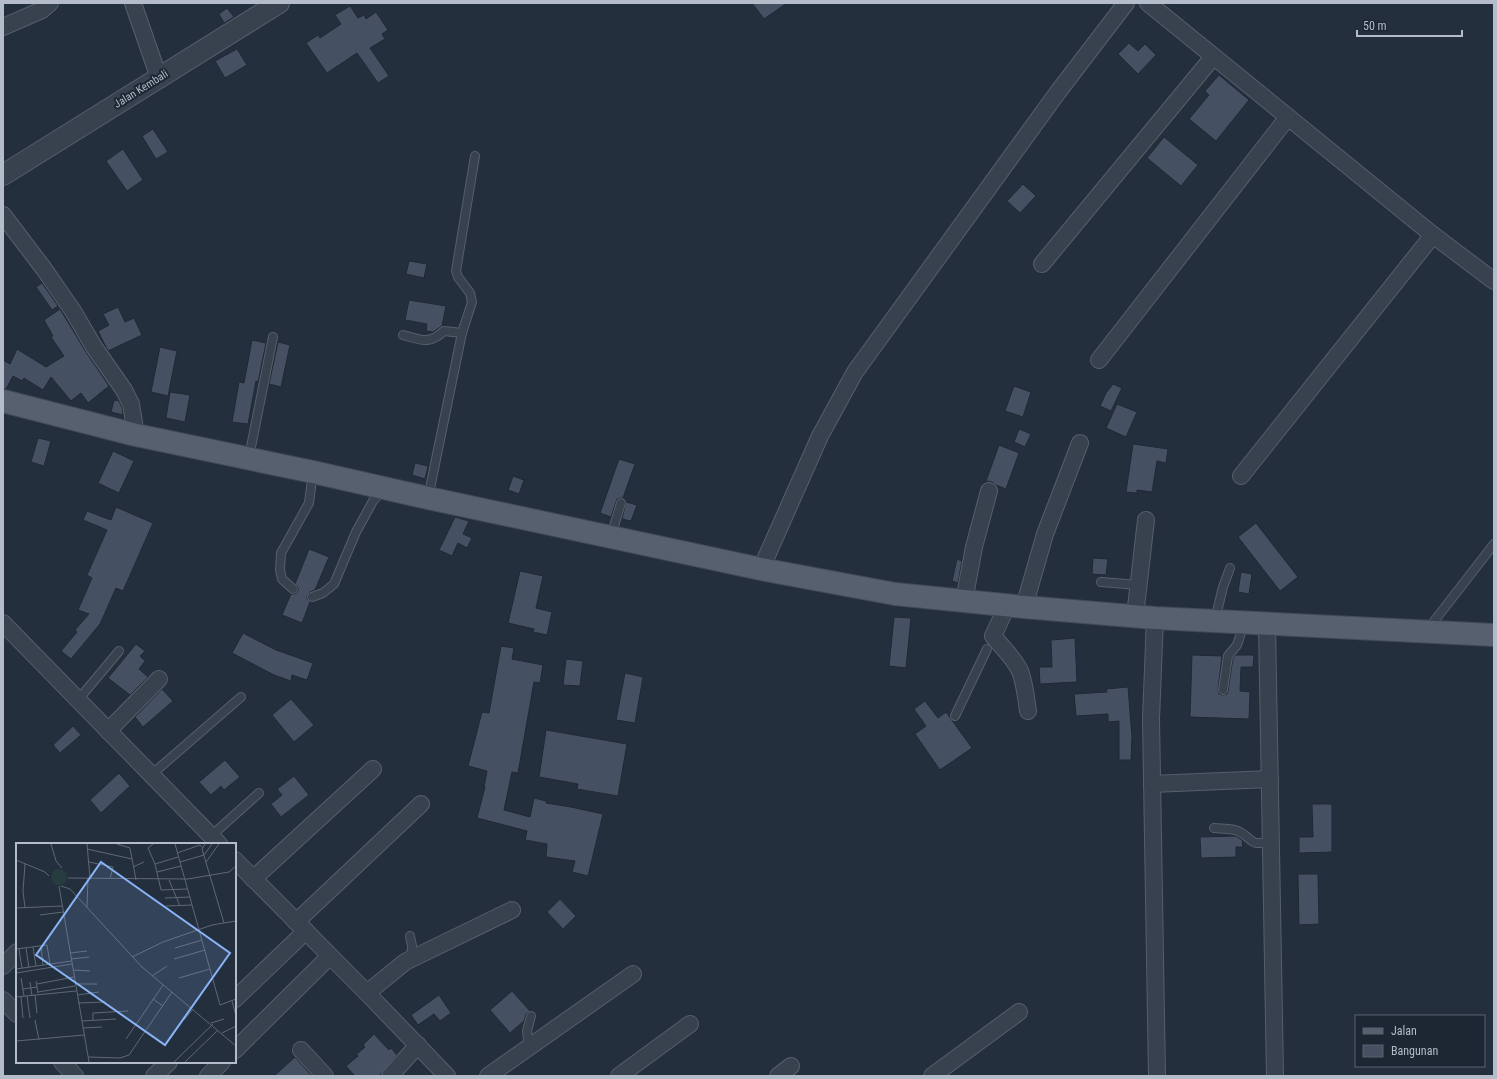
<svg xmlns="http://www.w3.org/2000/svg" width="1497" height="1079" font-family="'Roboto Condensed',sans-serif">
<rect width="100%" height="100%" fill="#242f3e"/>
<g fill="#455162" stroke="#1f2835">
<polygon points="752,3 787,3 764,19"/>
<polygon points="350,6 358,18 364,15 366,19 376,12 388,30 382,34 385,39 370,48 389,76 378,83 357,53 327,73 306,43 318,35 320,38 341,24 335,15"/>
<polygon points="227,8 234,17 224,23 219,14"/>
<polygon points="1129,43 1138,51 1145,44 1156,55 1138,74 1118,54"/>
<polygon points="237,49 247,65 225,78 215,61"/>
<polygon points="1219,75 1249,100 1216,141 1189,119 1209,95 1205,91"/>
<polygon points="153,129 168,152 156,159 142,136"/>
<polygon points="1164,137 1198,165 1181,186 1147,158"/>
<polygon points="123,149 143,180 127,191 106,161"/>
<polygon points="1023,184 1036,196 1020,213 1007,201"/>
<polygon points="409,261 427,264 424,278 406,274"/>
<polygon points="42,283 58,306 52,310 36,287"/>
<polygon points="409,300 446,306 442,326 433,332 426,331 427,324 405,320"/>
<polygon points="118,307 125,322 134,318 142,335 108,351 98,331 109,325 103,314"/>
<polygon points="60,309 86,352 109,386 88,403 81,393 71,401 51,377 43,390 24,378 22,381 13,376 6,389 3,389 3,360 10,364 17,349 46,367 64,356 51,337 53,336 44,320"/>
<polygon points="252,340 266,343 258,382 256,381 248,424 232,422 239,382 244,383"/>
<polygon points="278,342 290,345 281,387 269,384"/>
<polygon points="160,347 177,351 168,396 151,392"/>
<polygon points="1113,384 1122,388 1111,411 1100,406 1106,393"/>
<polygon points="1014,386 1031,392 1023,417 1005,411"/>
<polygon points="170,392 190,395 185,422 166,418"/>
<polygon points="114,400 119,401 122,407 123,415 111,412"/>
<polygon points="1117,404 1137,412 1126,437 1106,428"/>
<polygon points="1019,429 1031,434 1025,447 1014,442"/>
<polygon points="38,438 51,441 44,466 31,462"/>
<polygon points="1133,444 1168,449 1166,463 1157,461 1152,492 1137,490 1137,493 1126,492"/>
<polygon points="999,445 1019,453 1006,489 996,485 992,482 986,481"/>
<polygon points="113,451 134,461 119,493 98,483"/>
<polygon points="619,459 635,464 623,498 620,498 617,499 611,517 600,513"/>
<polygon points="415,463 428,466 425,479 412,475"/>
<polygon points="513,476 524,480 519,494 508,490"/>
<polygon points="626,502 637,505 631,521 622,519"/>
<polygon points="116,507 153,523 123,591 116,588 100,624 71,659 61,651 77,632 75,630 89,614 78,610 92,578 87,575 107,530 83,520 87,511 111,520"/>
<polygon points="455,517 469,521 463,534 472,538 467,548 458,543 452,556 439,550"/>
<polygon points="1256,523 1298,577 1280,591 1238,537"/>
<polygon points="309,549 329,557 315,590 310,592 307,596 307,599 310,602 302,623 282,615 291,594 295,594 298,591 298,587 295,584"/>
<polygon points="1093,558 1108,559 1106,575 1092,574"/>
<polygon points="957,559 962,561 958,583 952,581"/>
<polygon points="520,571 543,576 536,608 552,612 547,635 533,632 534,629 508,623"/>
<polygon points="1241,572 1252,574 1249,594 1238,592"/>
<polygon points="894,617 911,618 906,668 889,666"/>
<polygon points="243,633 276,650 313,663 307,680 292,675 291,681 274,675 232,653"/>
<polygon points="1075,638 1077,682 1040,684 1039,667 1052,667 1051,640"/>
<polygon points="136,644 145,651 140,656 145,661 139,669 148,677 130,695 108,678"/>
<polygon points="501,646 514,648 512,659 543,665 540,683 534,682 518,773 512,772 504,810 530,817 534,798 546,801 546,803 571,807 603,814 588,876 572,872 575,861 546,857 547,844 525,840 527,831 477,818 485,787 484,787 487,771 468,766 482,712 489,713"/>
<polygon points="1192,655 1222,656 1218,690 1219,694 1223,695 1227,694 1228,691 1233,658 1236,655 1254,655 1253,667 1241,667 1240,691 1250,692 1249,719 1190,717"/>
<polygon points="566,659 583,661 580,686 563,685"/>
<polygon points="625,673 643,677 635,723 616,720"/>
<polygon points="1128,687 1132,737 1131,760 1119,760 1119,721 1108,722 1108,714 1076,716 1074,694 1107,692 1106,689"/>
<polygon points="162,689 173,701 143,727 135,717"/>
<polygon points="291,699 314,725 294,742 272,715"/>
<polygon points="925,701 938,718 946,712 972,748 940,770 915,734 926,726 914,709"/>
<polygon points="73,726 81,735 60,753 53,745"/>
<polygon points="546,730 627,744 618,796 577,789 578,784 539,777"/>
<polygon points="225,760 240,777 224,790 221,786 211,795 199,782"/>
<polygon points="119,773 130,786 101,813 90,800"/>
<polygon points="294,776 309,795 281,817 271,804 282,795 277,789"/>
<polygon points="1312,804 1332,804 1332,852 1299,853 1299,837 1313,837"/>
<polygon points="1236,836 1242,840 1243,847 1236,847 1236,857 1201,858 1200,837"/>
<polygon points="1298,874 1318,874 1319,924 1299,925"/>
<polygon points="560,899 576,916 563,929 547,912"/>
<polygon points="512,991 530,1011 526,1014 524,1021 510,1033 490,1010"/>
<polygon points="439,995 451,1013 440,1021 434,1014 418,1025 411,1015"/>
<polygon points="374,1034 389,1050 391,1048 397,1055 379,1076 355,1076 346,1066 358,1056 356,1055 365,1047 363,1045"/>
<polygon points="295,1057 312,1076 274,1076"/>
</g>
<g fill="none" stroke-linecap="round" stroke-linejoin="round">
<g stroke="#565f6c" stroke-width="10">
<g id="service">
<path d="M403,335C421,340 429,345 444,331L462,333"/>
<polyline points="249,457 273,337"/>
<polyline points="428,498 462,333 472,302 470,293 458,277 456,271 475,156"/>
<polyline points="611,536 621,503"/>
<polyline points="1101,582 1139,585"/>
<polyline points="293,589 282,579 280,570 281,553 309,503 313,472"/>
<polyline points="312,597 323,593 334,584 356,532 373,501 383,490"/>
<polyline points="1215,620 1223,587 1230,568"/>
<polyline points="1428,629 1494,544"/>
<polyline points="1223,690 1228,656 1237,645 1244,624"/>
<polyline points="78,700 119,651"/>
<polyline points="955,716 987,649"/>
<polyline points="151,775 241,697"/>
<path d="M1214,828C1222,829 1233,828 1240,832C1257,842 1247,845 1271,842"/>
<polyline points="211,836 259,793"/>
<polyline points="410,936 412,946 411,960"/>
<polyline points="529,1047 527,1031 531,1016"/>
</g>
</g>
<g stroke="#565f6c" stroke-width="18">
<g id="minor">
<polyline points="133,3 159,78"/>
<polyline points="1148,3 1433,235 1494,281"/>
<polyline points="3,27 42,10 50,3"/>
<polyline points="3,215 44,269 73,311 94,347 124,390 131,404 136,435"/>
<polyline points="1042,264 1213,57"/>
<polyline points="1099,360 1288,117"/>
<polyline points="1241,476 1433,235"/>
<polyline points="761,569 820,436 855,372 1058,92 1126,3"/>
<polyline points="964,601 974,547 989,491"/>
<path d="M1007,606L993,636C1002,647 1014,658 1020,671C1025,684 1026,698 1028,711"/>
<polyline points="1024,607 1045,534 1080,443"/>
<polyline points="1135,616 1146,520"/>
<polyline points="1155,618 1151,719 1157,1076"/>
<polyline points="3,623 219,844"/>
<polyline points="1267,624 1275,1076"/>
<polyline points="108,731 159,679"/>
<polyline points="1152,784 1270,779"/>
<polyline points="235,860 367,993 447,1076"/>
<polyline points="253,879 373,769"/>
<polyline points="296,922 421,804"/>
<polyline points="3,966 17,952"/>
<polyline points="367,993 405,962 512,910"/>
<polyline points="235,999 306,931"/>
<polyline points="3,1000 17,1014"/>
<polyline points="235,1050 330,956"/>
<polyline points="301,1050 325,1076"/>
<polyline points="62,1062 75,1076"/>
<polyline points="154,1076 169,1062"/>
<polyline points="208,1076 222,1062"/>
<polyline points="390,1076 418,1045"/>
<polyline points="488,1076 633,974"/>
<polyline points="619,1076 690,1024"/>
<polyline points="778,1076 791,1066"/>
<polyline points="932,1076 1019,1012"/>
</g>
</g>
<g stroke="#565f6c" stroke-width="22">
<polyline id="tertiary" points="3,175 279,3"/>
</g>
<g stroke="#414a57" stroke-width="24">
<polyline id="primary" points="3,401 136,435 313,472 428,498 761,569 895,594 1024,607 1155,618 1494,635"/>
</g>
<use href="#service" stroke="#38414e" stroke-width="8"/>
<use href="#minor" stroke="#38414e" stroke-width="16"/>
<use href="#tertiary" stroke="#38414e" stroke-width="20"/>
<use href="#primary" stroke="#56606e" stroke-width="22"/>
</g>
<g text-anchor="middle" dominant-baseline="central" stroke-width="4" stroke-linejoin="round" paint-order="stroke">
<g font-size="11" fill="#b4bcc9" stroke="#1d2633">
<text transform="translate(141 89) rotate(-32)">Jalan Kembali</text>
</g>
</g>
<g transform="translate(16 843)">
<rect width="220" height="220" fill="#242f3e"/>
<path d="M35 34a8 8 0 1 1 16 0a8 8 0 1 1-16 0Z" fill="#263c3f"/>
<path fill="none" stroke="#5e6776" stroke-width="1" d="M35,1L40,18L46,25M71,1L74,35M101,1L114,5L120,37M137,1L132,5L139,21M159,1L204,162L220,156M189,1L186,6L208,80M71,6L116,16M161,10L184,2L187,5M162,14L139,21L145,47L171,46M0,17L29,29L33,33M73,19L97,24L94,36M164,19L188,12L196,1M190,19L203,1M9,21L7,48L9,65M117,24L128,19M141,29L165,23M52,35L172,36L213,29L220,23M153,37L164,63M43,43L73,219M45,43L54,46L126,124L220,203M149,55L174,54M150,63L176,62M71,64L72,35M0,65L46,63M24,72L47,69M25,103L27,122M17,104L20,123M10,105L13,125M159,105L186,97M0,106L31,102L34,121M3,106L6,125M54,110L71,108M116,114L147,99L196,82L220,78M55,116L73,114M158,116L189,107M0,126L55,118M57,127L74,128M0,130L56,121M136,133L151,123M5,135L8,153M163,135L194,126M20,138L22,150M14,139L16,153M21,141L58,134M59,141H81M7,146L21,144M22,149L59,143M19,152L21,170M61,152L83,149M11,153L14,175M0,154L60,148M5,154L7,175M137,156L147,163M216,158L220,173M62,160L89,159M19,177L23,197M77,177V170L112,168M168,177L177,166M66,178L100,176M195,180L208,176M67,185L86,184M206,190L220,183M110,196L147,142M0,198L68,192M72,214L104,215L113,212L156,149M158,219L197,181M169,219L202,187"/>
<path fill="#8ab4f8" fill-opacity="0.15" stroke="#8ab4f8" stroke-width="2" d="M85,19L214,110L149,202L20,112Z"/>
<rect width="220" height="220" fill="none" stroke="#b4bcc9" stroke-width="2"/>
</g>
<rect width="1497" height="1079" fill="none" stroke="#b4bcc9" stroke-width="8"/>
<rect x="1355" y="1015" width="130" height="52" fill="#1d2633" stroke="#59626f"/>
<rect x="1363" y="1028" width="20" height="6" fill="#56606e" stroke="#59626f"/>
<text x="1391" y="1035" font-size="12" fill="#b4bcc9">Jalan</text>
<rect x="1363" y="1045" width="20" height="12" fill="#455162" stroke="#59626f"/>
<text x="1391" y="1055" font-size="12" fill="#b4bcc9">Bangunan</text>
<path d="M1357 30v6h105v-6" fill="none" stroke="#b4bcc9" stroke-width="2"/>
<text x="1363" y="30" font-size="12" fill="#b4bcc9" stroke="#1d2633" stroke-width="3" paint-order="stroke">50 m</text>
</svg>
